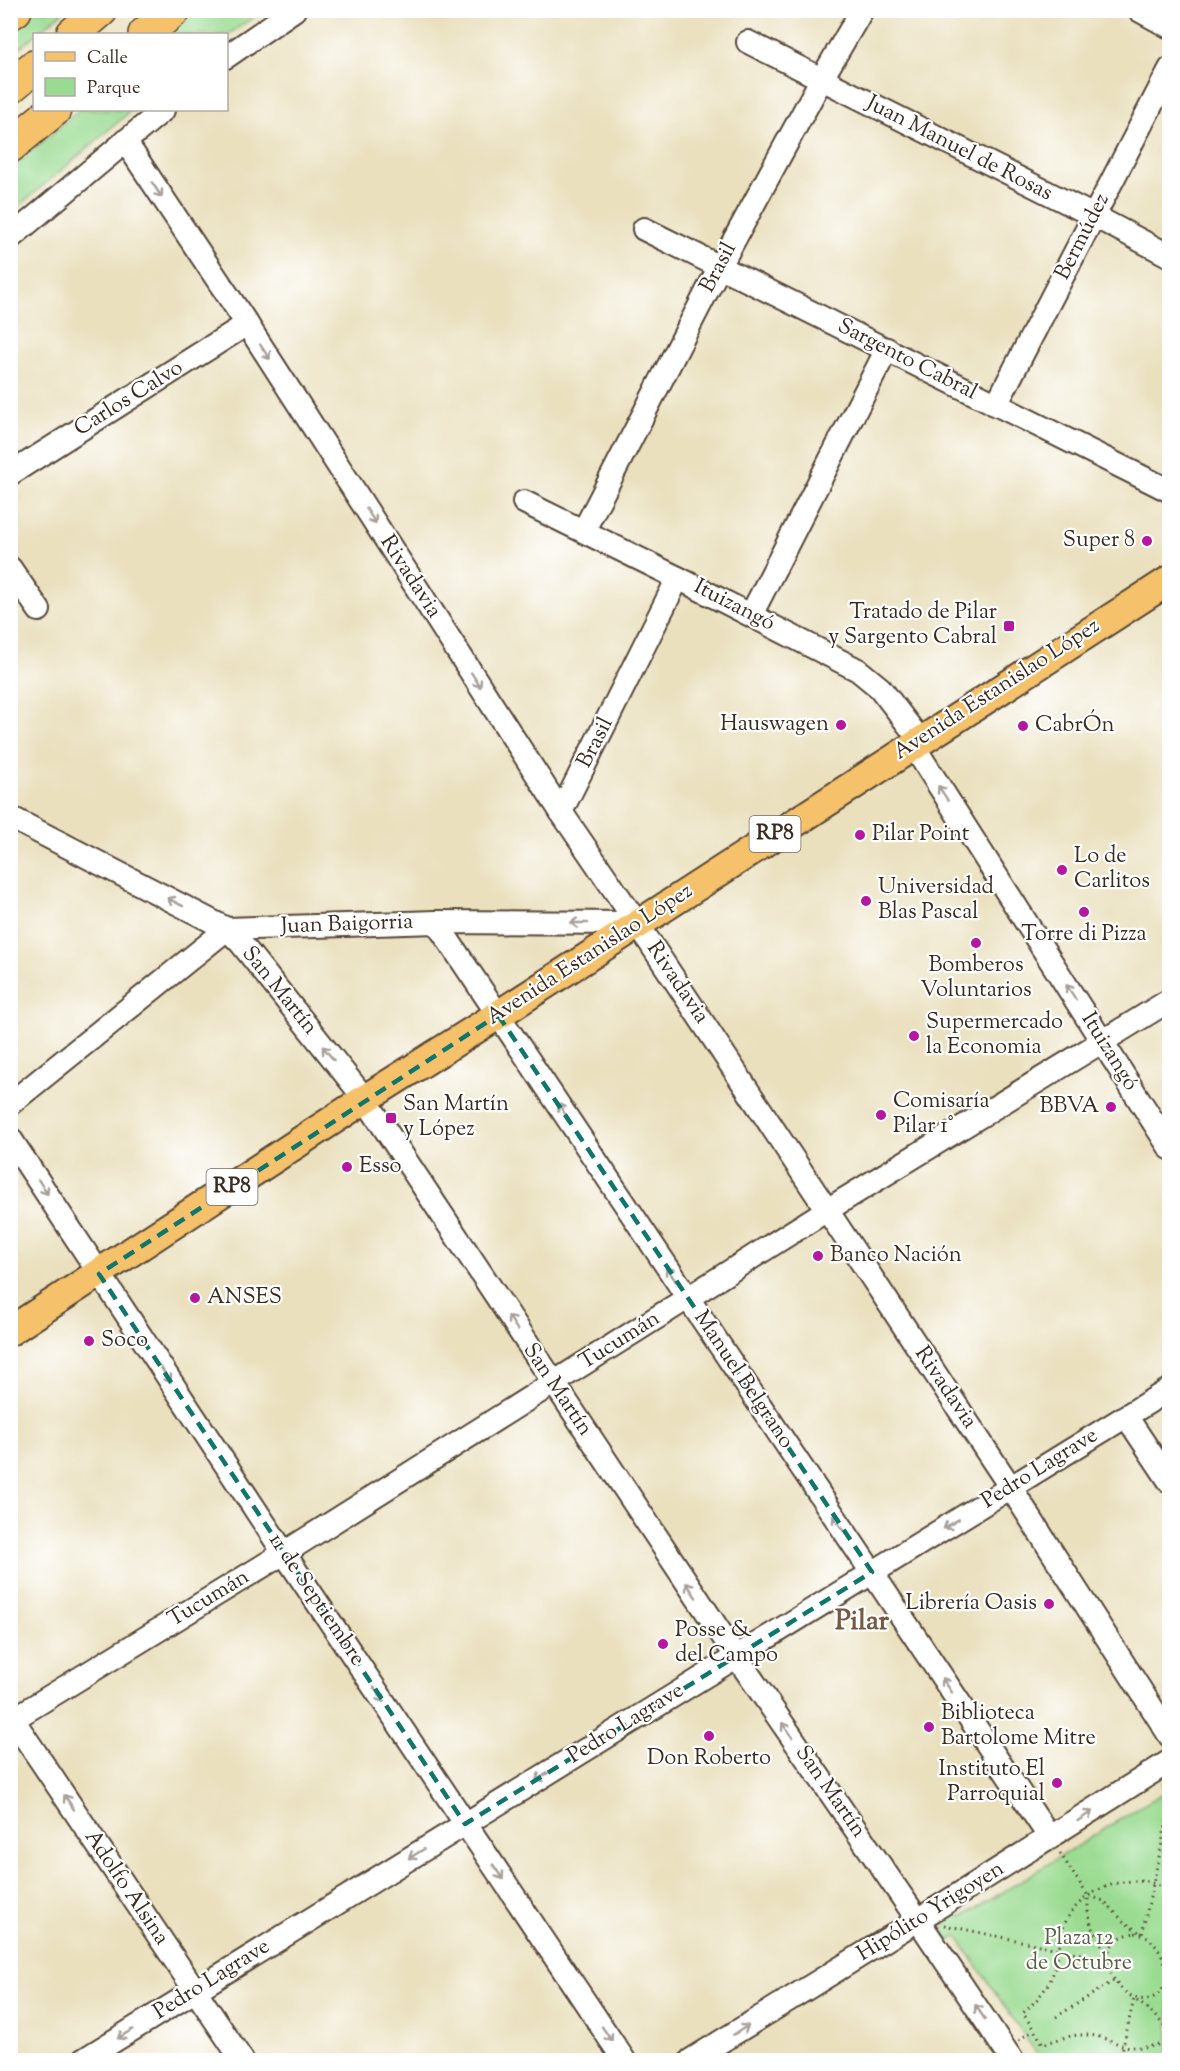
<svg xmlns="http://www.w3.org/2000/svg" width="1180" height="2071" font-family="'Sorts Mill Goudy',serif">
<rect width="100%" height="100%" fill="#fff"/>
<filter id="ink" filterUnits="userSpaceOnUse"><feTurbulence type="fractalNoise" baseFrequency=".0167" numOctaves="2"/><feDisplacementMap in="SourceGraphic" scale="12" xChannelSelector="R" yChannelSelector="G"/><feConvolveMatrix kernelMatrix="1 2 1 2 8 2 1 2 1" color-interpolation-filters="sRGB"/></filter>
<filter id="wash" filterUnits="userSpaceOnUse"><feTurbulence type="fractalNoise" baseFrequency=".008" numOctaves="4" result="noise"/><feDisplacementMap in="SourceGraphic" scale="24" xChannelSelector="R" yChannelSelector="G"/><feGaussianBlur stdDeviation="1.35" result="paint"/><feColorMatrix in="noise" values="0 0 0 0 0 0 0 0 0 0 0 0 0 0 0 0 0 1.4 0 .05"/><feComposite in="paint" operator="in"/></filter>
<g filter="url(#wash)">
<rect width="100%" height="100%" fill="#eae0be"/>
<g fill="#9adb91" stroke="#6a8258" stroke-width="1.5">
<polygon points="24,11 64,11 11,55 10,18"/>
<polygon points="195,11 263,11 227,35 167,34"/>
<polygon points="79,110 132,110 11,213 11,169"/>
<path d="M1169,1778V2060H1041L957,1936L949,1941C939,1928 944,1919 957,1911L961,1918L1166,1791L1162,1783Z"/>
</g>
</g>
<g filter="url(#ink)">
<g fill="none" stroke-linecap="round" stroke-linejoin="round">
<g stroke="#554536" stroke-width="26">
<g id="minor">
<polyline points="1139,10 1170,27"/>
<polyline points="748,42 1094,216 1170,256"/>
<polyline points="226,57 294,10"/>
<polyline points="125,141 247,324 561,812 637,923 1011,1488 1170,1736"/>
<polyline points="644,229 1170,491"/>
<polyline points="10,238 163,110"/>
<polyline points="996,405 1170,69"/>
<polyline points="10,474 247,324"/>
<polyline points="524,502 678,578 858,670 880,688 920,740"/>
<polyline points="584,530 720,266 821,80 862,10"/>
<polyline points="10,568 39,610"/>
<polyline points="751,615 887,349"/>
<polyline points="913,745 1170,1148"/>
<polyline points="561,812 678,578"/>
<polyline points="10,817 227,929 240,942 365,1099 736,1656 918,1920 1012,2060"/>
<polyline points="436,922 1050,1838"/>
<polyline points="10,1104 227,929 436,922 637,923"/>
<polyline points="10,1138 284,1553 624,2060"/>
<polyline points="1126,1416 1170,1482"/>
<polyline points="10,1715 242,2060"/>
<polyline points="10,1721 284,1553 827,1210 1170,1000"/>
<polyline points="83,2060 1170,1389"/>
<polyline points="691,2060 918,1920 1170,1761"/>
</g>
</g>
<g stroke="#554536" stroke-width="32">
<polyline id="major" points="10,1331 365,1099 498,1015 1170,580"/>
</g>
<g stroke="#554536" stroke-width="36">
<g id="highway">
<polyline points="10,13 15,10"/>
<polyline points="73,34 101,10"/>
<polyline points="145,34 174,10"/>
<polyline points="10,87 34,67"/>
<polyline points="10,146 54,110"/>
</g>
</g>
<g stroke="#554536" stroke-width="3" stroke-dasharray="1.5 4.5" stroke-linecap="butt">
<polyline points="1060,1853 1088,1896 1088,1911 1091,1925 1100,1940 1106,1957"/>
<path d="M1170,1890C1164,1888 1158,1884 1152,1883C1120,1875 1079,1892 1065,1923C1060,1934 1060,1947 1057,1959C1053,1982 1040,1998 1023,2013L1043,2044C1057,2040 1071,2034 1085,2035C1099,2035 1110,2041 1122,2045C1138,2050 1154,2046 1170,2042"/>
<polyline points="1090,1896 1104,1901 1123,1921 1142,1934 1170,1807"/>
<polyline points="944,1925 1106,1959"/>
<path d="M1135,1933C1155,1936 1165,1959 1169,1977C1144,2043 1067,1944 1135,1933Z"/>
<polyline points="1056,2017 1115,1980"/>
<polyline points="1019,2040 1034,2030"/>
<polyline points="1120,2060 1134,1999 1148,2009 1170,2031"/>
</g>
<use href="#minor" stroke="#fff" stroke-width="22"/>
<use href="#major" stroke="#f5c16b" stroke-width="28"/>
<use href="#highway" stroke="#f5c16b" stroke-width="33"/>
</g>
<defs><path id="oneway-shaft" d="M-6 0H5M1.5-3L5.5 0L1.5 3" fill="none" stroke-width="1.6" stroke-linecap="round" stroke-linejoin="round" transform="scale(1.5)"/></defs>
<g stroke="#a79f9a">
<use href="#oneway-shaft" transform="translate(157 190) rotate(56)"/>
<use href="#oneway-shaft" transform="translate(265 352) rotate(57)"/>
<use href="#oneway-shaft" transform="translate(371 516) rotate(57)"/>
<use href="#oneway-shaft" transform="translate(476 680) rotate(57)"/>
<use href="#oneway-shaft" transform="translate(943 793) rotate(-123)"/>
<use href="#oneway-shaft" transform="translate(175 902) rotate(-153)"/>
<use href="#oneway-shaft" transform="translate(579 923) rotate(-180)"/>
<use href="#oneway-shaft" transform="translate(1071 992) rotate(-123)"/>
<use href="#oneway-shaft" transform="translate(328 1053) rotate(-129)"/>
<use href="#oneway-shaft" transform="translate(563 1111) rotate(-124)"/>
<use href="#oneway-shaft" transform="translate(43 1187) rotate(57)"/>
<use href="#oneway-shaft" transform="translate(671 1274) rotate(-124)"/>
<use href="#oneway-shaft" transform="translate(513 1323) rotate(-123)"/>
<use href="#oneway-shaft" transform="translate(166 1375) rotate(56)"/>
<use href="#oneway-shaft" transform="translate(838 1523) rotate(-124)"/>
<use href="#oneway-shaft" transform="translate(951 1524) rotate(149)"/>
<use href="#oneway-shaft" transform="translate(691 1590) rotate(-124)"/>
<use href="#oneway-shaft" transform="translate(947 1685) rotate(-124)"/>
<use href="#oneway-shaft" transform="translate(379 1695) rotate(56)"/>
<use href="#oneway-shaft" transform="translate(787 1730) rotate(-125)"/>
<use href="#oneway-shaft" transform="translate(543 1776) rotate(148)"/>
<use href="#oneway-shaft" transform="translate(69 1802) rotate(-124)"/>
<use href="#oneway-shaft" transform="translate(1085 1816) rotate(-33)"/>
<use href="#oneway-shaft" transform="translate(416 1854) rotate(148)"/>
<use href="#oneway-shaft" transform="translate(498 1872) rotate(56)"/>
<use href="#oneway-shaft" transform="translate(980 2012) rotate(-124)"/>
<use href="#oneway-shaft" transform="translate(741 2030) rotate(-32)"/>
<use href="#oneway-shaft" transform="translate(125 2034) rotate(148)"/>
<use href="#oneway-shaft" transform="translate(607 2034) rotate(56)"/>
</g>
</g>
<path fill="none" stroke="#0f766e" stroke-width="4.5" stroke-dasharray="12 8" stroke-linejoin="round" d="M498,1015L872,1572L465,1824L99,1274Z"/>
<g fill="#b5179e" stroke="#fff" stroke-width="2">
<circle cx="1147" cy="541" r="6"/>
<rect x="1003" y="620" width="12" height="12" rx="3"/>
<circle cx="841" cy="725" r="6"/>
<circle cx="1023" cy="726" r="6"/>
<circle cx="860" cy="835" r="6"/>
<circle cx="1062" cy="870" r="6"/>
<circle cx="866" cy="901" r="6"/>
<circle cx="1084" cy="912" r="6"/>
<circle cx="976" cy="943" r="6"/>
<circle cx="914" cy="1036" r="6"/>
<circle cx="1111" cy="1107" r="6"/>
<circle cx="881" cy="1115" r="6"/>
<rect x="385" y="1112" width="12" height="12" rx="3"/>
<circle cx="347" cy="1167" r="6"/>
<circle cx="818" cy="1256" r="6"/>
<circle cx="195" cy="1298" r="6"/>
<circle cx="89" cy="1341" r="6"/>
<circle cx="1049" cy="1604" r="6"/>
<circle cx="663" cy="1644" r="6"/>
<circle cx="929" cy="1727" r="6"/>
<circle cx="709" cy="1736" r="6"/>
<circle cx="1057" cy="1783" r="6"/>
</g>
<g text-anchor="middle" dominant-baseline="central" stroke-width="4.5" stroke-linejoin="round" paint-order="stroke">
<g fill="#fff" stroke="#766a62" stroke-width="1.5">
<rect x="749.5" y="816" width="51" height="36" rx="4.5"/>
<rect x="206.5" y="1169" width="51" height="36" rx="4.5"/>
</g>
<g font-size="21" font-weight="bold" fill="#3b2a1e">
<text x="775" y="834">RP8</text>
<text x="232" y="1187">RP8</text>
</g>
<g font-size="22" fill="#3b2a1e" stroke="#fff">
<text transform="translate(959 149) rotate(27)">Juan Manuel de Rosas</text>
<text transform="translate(1083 237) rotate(-63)">Bermúdez</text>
<text transform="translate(719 268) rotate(-62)">Brasil</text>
<text transform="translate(907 360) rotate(27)">Sargento Cabral</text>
<text transform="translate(129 399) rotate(-32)">Carlos Calvo</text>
<text transform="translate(410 577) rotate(57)">Rivadavia</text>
<text transform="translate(734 606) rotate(27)">Ituizangó</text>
<text transform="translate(997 690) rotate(-33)">Avenida Estanislao López</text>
<text transform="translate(596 743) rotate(-63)">Brasil</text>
<text transform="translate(347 925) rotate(-2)">Juan Baigorria</text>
<text transform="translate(590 955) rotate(-33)">Avenida Estanislao López</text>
<text transform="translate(677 983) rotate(56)">Rivadavia</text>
<text transform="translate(279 991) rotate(51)">San Martín</text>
<text transform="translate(1109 1052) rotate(58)">Ituizangó</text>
<text transform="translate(620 1341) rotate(-32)">Tucumán</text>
<text transform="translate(743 1380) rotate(56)">Manuel Belgrano</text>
<text transform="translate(945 1388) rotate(56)">Rivadavia</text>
<text transform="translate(557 1390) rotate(56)">San Martín</text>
<text transform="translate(1040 1469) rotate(-32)">Pedro Lagrave</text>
<text transform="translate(209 1599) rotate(-31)">Tucumán</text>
<text transform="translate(316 1600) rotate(56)">11 de Septiembre</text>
<text transform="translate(626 1724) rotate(-32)">Pedro Lagrave</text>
<text transform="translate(830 1792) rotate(55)">San Martín</text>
<text transform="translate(126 1888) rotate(56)">Adolfo Alsina</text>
<text transform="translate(931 1912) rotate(-32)">Hipólito Yrigoyen</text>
<text transform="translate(212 1980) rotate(-32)">Pedro Lagrave</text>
</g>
<g font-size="22" fill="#3b2a1e" stroke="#fff" text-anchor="start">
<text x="1135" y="541" text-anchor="end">Super 8</text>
<text x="997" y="613" text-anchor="end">Tratado de Pilar<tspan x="997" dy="25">y Sargento Cabral</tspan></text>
<text x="829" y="725" text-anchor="end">Hauswagen</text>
<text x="1035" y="726">CabrÓn</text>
<text x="872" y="835">Pilar Point</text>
<text x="1074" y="857">Lo de<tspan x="1074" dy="25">Carlitos</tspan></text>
<text x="878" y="888">Universidad<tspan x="878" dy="25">Blas Pascal</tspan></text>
<text x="1084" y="935" text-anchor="middle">Torre di Pizza</text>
<text x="976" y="966" text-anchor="middle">Bomberos<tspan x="976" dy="25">Voluntarios</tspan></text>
<text x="926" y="1023">Supermercado<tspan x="926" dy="25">la Economia</tspan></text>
<text x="893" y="1102">Comisaría<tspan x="893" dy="25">Pilar 1°</tspan></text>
<text x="403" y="1105">San Martín<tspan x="403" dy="25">y López</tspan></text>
<text x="1099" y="1107" text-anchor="end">BBVA</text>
<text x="359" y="1167">Esso</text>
<text x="830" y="1256">Banco Nación</text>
<text x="207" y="1298">ANSES</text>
<text x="101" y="1341">Soco</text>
<text x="1037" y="1604" text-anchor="end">Librería Oasis</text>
<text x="675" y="1631">Posse &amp;<tspan x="675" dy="25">del Campo</tspan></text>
<text x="941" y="1714">Biblioteca<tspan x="941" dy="25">Bartolome Mitre</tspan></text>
<text x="709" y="1759" text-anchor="middle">Don Roberto</text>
<text x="1045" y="1770" text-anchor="end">Instituto El<tspan x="1045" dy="25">Parroquial</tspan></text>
</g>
<g font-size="22" fill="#585f40" stroke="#fff">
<text x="1079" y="1939">Plaza 12<tspan x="1079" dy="25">de Octubre</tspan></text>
</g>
<g font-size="28" font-weight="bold" fill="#765843" stroke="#fff">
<text x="862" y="1622">Pilar</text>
</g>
</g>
<rect width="1180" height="2071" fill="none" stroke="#fff" stroke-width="36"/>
<rect x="33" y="33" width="195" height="78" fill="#ffffff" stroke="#b1aaa5" stroke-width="1.5"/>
<rect x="45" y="52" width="30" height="9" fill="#f5c16b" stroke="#b1aaa5" stroke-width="1.5"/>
<text x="87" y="63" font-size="18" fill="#3b2a1e">Calle</text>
<rect x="45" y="78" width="30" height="18" fill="#9adb91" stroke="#b1aaa5" stroke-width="1.5"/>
<text x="87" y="93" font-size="18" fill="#3b2a1e">Parque</text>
</svg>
